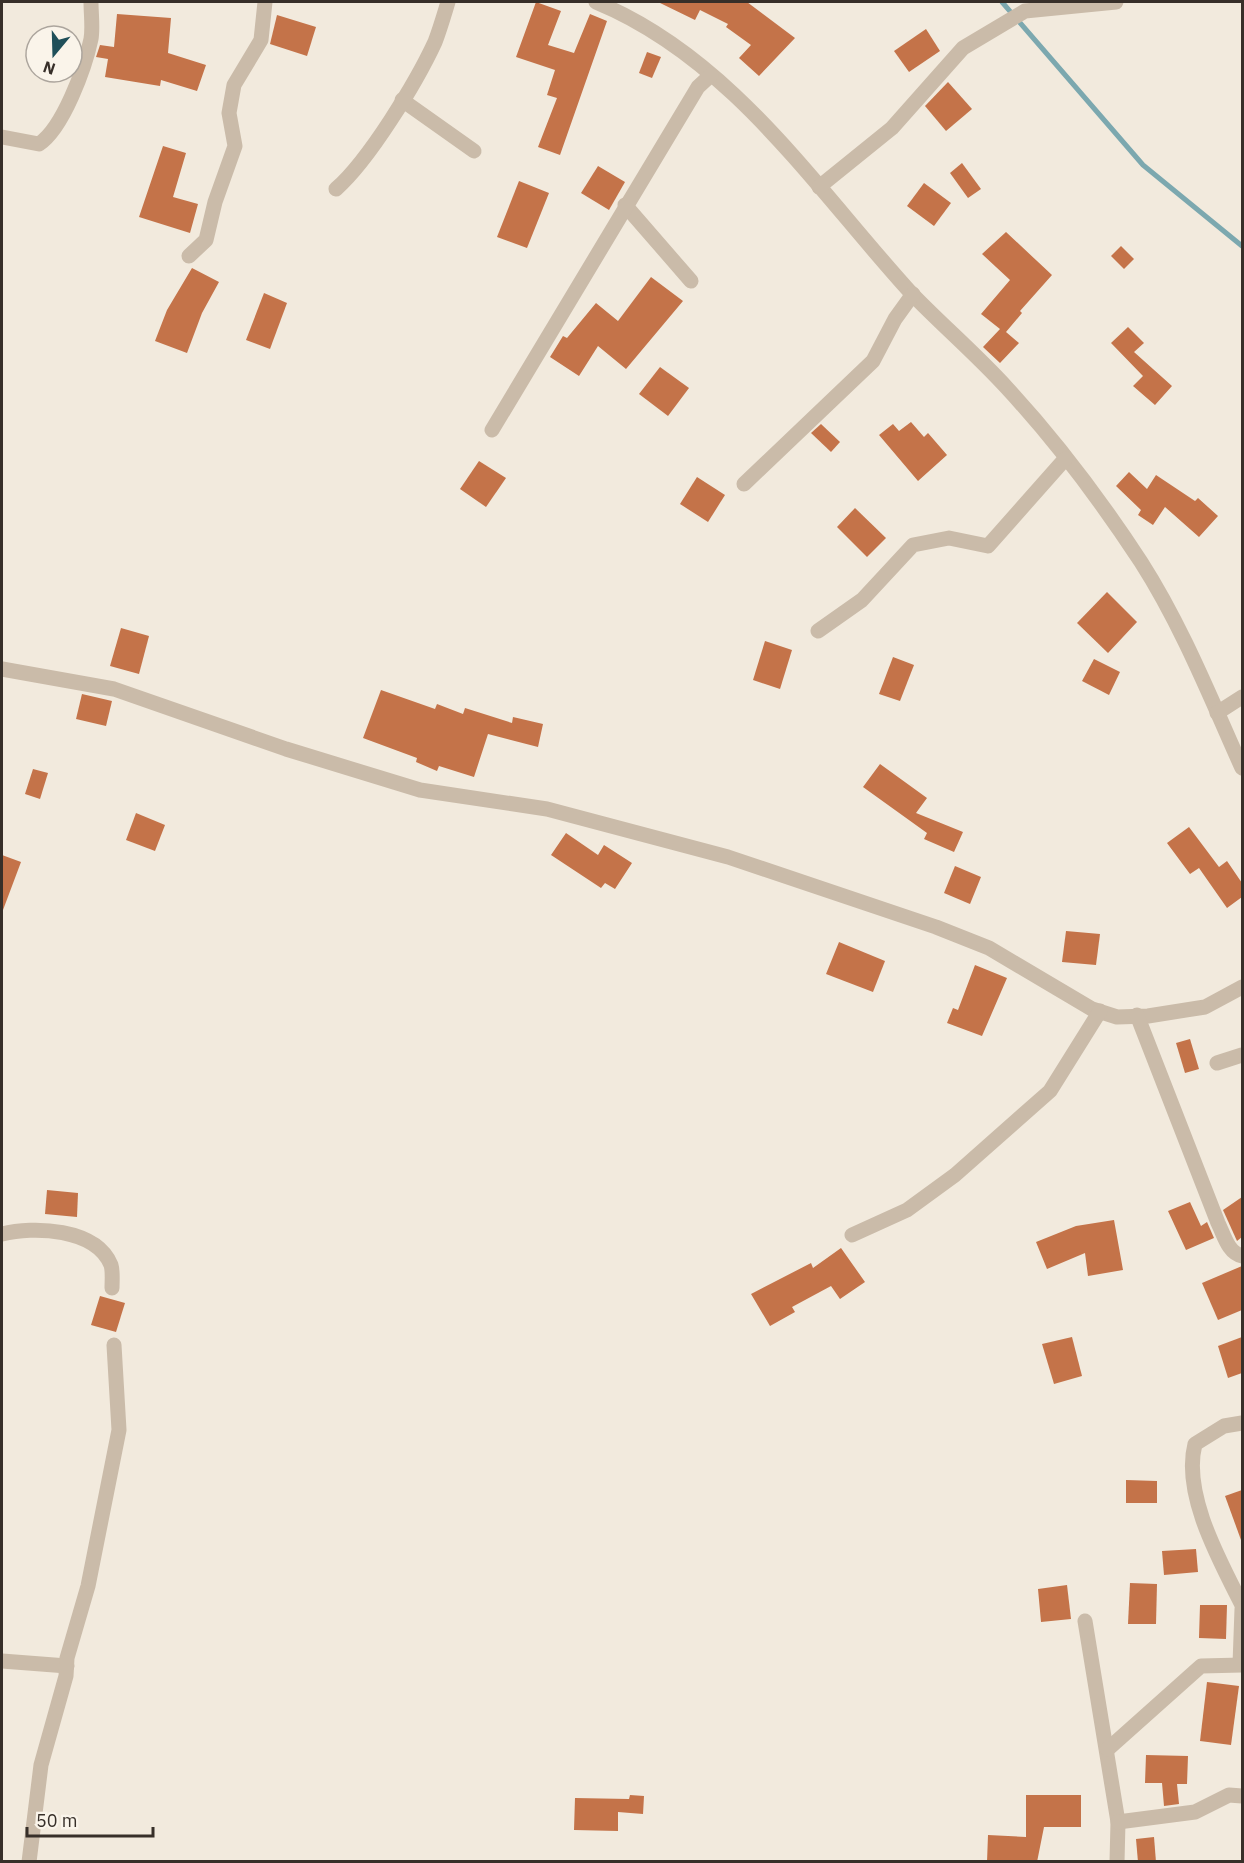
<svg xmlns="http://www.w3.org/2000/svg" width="1244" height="1863" font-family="'IBM Plex Sans',sans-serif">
<rect width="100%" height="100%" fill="#f2eadd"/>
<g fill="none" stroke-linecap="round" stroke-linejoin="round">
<polyline stroke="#7ca8af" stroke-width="5" points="1002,2 1143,165 1242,246"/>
</g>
<g fill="#c47349">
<polygon points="536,2 561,11 548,45 574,53 590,14 607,21 560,155 538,147 557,98 547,95 555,70 516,57"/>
<polygon points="658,2 747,2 795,38 759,76 739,58 751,45 726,27 728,24 700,10 695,20"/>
<polygon points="117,14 171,18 168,53 206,65 197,91 161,80 160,86 105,77 108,59 96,57 100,45 114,47"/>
<polygon points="277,15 316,27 307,56 270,44"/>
<polygon points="926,29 940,51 909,72 894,51"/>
<polygon points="647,52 661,57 652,78 639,73"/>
<polygon points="948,82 972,109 946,131 925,106"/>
<polygon points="163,146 186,153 173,197 198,204 190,233 139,217"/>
<polygon points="962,163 981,189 968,198 950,173"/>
<polygon points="598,166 625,182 609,210 581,193"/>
<polygon points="519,181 549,193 527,248 497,237"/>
<polygon points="924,183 951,203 934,226 907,206"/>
<polygon points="1006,232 1052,275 1020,311 1022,313 1006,332 1019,343 1000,363 983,347 1000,329 981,314 1010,280 982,254"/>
<polygon points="1121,246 1134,259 1124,269 1111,256"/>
<polygon points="192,268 219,282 202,313 187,353 155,341 167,310"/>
<polygon points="651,277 683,301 626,369 598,346 579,376 550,357 563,336 567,338 596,303 618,321"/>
<polygon points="264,293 287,303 270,349 246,340"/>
<polygon points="1128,327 1144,343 1134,352 1172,386 1155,405 1133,386 1143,376 1111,343"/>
<polygon points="660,367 689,388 668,416 639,394"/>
<polygon points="911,422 924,437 928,433 947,455 918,481 879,435 893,424 899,431"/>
<polygon points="821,424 840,442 831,452 811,433"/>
<polygon points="479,461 506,478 486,507 460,489"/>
<polygon points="1129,472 1147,489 1156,475 1195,501 1198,498 1218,516 1199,537 1165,507 1153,525 1138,515 1141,510 1116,486"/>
<polygon points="697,477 725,495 708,522 680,504"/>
<polygon points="855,508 886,538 867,557 837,527"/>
<polygon points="1107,592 1137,622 1108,653 1077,623"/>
<polygon points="121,628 149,636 139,674 110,666"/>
<polygon points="765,641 792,650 780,689 753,680"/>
<polygon points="893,657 914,665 900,701 879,694"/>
<polygon points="1094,659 1120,672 1109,695 1082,681"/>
<polygon points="381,690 435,709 437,704 463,714 465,708 512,723 513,717 543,724 538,747 488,734 474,777 439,766 437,771 416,762 417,758 363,738"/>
<polygon points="82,694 112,701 106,726 76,719"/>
<polygon points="880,764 927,798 916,813 963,832 954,852 924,839 927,833 863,787"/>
<polygon points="33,769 48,773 40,799 25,794"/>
<polygon points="136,813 165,825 155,851 126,840"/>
<polygon points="1189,827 1219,867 1227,861 1242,883 1242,897 1227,908 1199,868 1190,874 1167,843"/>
<polygon points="566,833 598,855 604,845 632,863 615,889 605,883 601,888 551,855"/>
<polygon points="2,855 21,862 3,910 2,909"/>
<polygon points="955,866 981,877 970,904 944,893"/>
<polygon points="1066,931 1100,934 1096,965 1062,962"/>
<polygon points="839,942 885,961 873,992 826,974"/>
<polygon points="975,965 1007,978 982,1036 947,1023 953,1008 958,1010"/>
<polygon points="1190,1039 1199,1069 1185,1073 1176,1043"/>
<polygon points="47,1190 78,1193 77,1217 45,1214"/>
<polygon points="1242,1197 1242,1237 1237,1241 1223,1210"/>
<polygon points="1190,1202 1201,1226 1207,1222 1214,1238 1186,1250 1168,1211"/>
<polygon points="1114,1220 1123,1270 1088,1276 1085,1253 1047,1269 1036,1242 1076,1226"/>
<polygon points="841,1248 865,1282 840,1299 831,1286 792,1307 795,1312 770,1326 751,1294 811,1263 813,1268"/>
<polygon points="1242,1266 1242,1310 1218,1320 1202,1283"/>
<polygon points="100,1296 125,1303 116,1332 91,1325"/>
<polygon points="1072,1337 1082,1376 1054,1384 1042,1344"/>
<polygon points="1242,1337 1242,1373 1228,1378 1218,1346"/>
<polygon points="1126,1480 1157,1481 1157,1503 1126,1503"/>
<polygon points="1242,1490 1242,1539 1241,1540 1225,1496"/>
<polygon points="1196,1549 1198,1572 1164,1575 1162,1551"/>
<polygon points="1130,1583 1157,1584 1156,1624 1128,1624"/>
<polygon points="1067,1585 1071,1619 1041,1622 1038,1589"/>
<polygon points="1200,1605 1227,1605 1226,1639 1199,1638"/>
<polygon points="1207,1682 1239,1686 1231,1745 1200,1741"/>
<polygon points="1146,1755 1188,1756 1187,1784 1177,1784 1179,1804 1164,1806 1162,1783 1145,1783"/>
<polygon points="630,1795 644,1796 643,1814 618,1812 618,1831 574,1830 575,1798 629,1799"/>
<polygon points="1026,1795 1081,1795 1081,1827 1044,1827 1037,1862 987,1862 988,1835 1026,1837"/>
<polygon points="1154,1837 1156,1862 1138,1862 1136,1839"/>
</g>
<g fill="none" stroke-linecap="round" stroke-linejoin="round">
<g stroke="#cabba9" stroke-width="15">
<path d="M596,2C732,58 816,189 912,294C943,326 977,355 1007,388C1056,441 1101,501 1141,562C1182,626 1211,699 1242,768"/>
<polyline points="402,100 474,151"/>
<path d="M2,137L39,144C63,128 85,68 91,39C93,28 91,14 91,2"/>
<polyline points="819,187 892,128 963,48 1025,11 1116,2"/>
<path d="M336,189C369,160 416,83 435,42C440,29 444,15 448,2"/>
<polyline points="625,205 691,281"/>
<polyline points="189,256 206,240 215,202 235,146 229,113 234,85 261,40 265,2"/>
<polyline points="492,430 698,87 711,75"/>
<polyline points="744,484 873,361 895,319 913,294"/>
<polyline points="818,631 862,600 913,545 949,538 988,546 1065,459"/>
<polyline points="2,669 114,689 286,749 420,790 547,809 728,857 936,927 989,948 1092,1009 1117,1017 1148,1016 1205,1007 1242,987"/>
<polyline points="1217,713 1242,697"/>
<path d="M1137,1015L1218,1223C1224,1235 1228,1253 1242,1256"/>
<polyline points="1217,1063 1242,1055"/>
<path d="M2,1234C33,1226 96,1228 111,1265C113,1271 112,1282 112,1288"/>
<polyline points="852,1235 907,1210 955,1175 1050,1091 1100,1011"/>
<path d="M1242,1423L1224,1426L1195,1444C1182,1494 1220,1561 1242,1605"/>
<polyline points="1085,1621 1118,1822 1117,1862"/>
<polyline points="2,1661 67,1666"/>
<polyline points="1240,1664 1242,1609"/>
<polyline points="1108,1749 1201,1666 1242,1665"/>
<polyline points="1118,1822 1195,1812 1229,1795 1242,1796"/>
<polyline points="29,1862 41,1765 66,1676 67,1658 88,1586 119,1430 114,1345"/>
</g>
</g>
<rect width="1244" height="1863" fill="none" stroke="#372f29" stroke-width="6"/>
<g transform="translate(54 54) rotate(199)"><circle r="28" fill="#faf4ea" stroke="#aca59d" stroke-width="1.5"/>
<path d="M0-4.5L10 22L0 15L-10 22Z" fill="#1f4f59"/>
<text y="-9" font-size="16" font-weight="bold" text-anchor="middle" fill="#372f29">N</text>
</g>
<path d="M27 1827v9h126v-9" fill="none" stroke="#372f29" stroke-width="3"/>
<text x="36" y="1827" font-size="18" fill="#372f29" stroke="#faf4ea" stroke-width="4.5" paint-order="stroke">50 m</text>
</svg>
